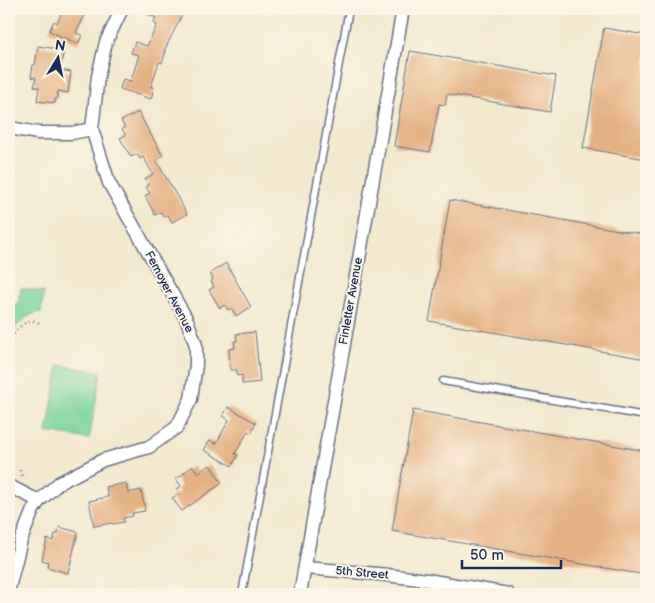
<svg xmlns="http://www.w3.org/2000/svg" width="655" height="603" font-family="'Balsamiq Sans',sans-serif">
<rect width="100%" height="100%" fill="#fcf5e5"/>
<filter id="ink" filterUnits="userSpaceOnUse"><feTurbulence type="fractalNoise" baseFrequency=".02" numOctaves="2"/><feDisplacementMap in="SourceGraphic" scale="10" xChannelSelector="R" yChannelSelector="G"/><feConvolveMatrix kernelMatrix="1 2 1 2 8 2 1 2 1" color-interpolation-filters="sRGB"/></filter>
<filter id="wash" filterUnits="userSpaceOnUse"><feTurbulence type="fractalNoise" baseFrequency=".0096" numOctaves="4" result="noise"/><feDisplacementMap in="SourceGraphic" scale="20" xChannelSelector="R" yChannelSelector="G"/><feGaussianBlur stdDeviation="1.12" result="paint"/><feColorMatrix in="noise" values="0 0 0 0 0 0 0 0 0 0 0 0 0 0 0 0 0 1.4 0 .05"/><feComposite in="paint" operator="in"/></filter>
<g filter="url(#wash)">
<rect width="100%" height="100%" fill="#f2e9ce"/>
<g fill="#7ad49b" stroke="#4a827c">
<path d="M21,288L44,292L41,312C29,312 13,328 9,338V303L18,305Z"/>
<polygon points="59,365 101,372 89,439 47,432"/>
</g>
<g id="blocks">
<g fill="#e5b284">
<polygon points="63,9 88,9 76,33 82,35 78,44 49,31 54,21 57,23"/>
<polygon points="137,9 185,9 164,51 166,51 162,63 159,62 151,87 154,88 151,99 120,89 123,79 131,81 139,55 131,53 135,42 147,46 157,25 153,23 156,18"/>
<polygon points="604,28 646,35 646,159 583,148"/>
<polygon points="38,46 64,50 60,70 71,72 68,93 58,91 57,99 55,99 55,103 37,101 39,87 34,87 36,78 31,77 33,65 35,65"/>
<polygon points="410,51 556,76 550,112 447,94 445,105 439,104 430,152 394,146"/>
<polygon points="138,112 163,156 156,160 187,214 172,222 168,215 164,217 161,212 155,215 145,196 150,193 146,187 149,185 145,179 153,174 143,157 140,159 137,154 131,157 120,138 126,135 122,129 125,128 121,121"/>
<polygon points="450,200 646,235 646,359 429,321"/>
<polygon points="226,263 251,307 236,316 232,308 228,310 225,305 220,308 209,290 214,287 211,281 213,279 210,273"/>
<polygon points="255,332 260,382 242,384 242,375 237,376 237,370 230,370 229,349 235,348 234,341 237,341 236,334"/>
<polygon points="228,407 256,423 251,433 248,431 242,442 235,454 238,455 232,466 204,450 210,440 216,444 229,420 223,416"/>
<polygon points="413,410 646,451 646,575 392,531"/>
<polygon points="210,465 222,483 182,511 172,498 180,493 177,489 181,486 176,479 193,466 198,473"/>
<polygon points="126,483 128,493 141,490 145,511 132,513 133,516 123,518 124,522 112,524 112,523 94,526 89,501 108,497 106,487"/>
<polygon points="59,527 78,532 68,573 47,567 48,562 42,560 47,539 53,541 55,534 58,534"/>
</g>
</g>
</g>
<g filter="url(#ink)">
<use href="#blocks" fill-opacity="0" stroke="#667085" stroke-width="1"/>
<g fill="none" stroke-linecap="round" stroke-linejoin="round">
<g stroke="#667085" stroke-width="9">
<g id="lane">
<polyline points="443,381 646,416"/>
<polyline points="242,594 349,9"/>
</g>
</g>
<g stroke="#667085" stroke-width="15">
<g id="street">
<polyline points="9,128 38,133 72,133 92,129"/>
<polyline points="9,486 39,501"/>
<polyline points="305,568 378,574 427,580 508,594"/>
<polyline points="9,588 21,540 33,510 39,501 59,483 103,460 149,447 177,427 191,399 196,365 196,345 187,320 109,183 92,129 98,76 106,42 122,9"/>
<polyline points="300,594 403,9"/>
</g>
</g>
<g stroke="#667085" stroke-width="2.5" stroke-dasharray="1 4" stroke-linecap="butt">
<path d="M9,343C14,332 20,324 32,320L40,323"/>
<polyline points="20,470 23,478"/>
</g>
<use href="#lane" stroke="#fff" stroke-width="6"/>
<use href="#street" stroke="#fff" stroke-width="12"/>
</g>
</g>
<g text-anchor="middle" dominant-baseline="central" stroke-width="4" stroke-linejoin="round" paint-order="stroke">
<g font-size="12" fill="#1b2f5e" stroke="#fcf5e5">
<text transform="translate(169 292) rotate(62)">Femoyer Avenue</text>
<text transform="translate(351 301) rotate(-80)">Finletter Avenue</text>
<text transform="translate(362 573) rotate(5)">5th Street</text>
</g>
</g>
<rect width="655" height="603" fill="none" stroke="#fcf5e5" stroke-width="30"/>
<g transform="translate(58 58) rotate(10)" stroke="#fcf5e5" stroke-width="4" paint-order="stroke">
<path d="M0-4L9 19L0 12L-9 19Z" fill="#1b2f5e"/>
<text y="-8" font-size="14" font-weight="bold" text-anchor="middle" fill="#1b2f5e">N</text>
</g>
<path d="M462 560v8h99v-8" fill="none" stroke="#1b2f5e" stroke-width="2.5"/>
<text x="470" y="560" font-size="15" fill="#1b2f5e" stroke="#fcf5e5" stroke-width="4" paint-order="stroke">50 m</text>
</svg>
